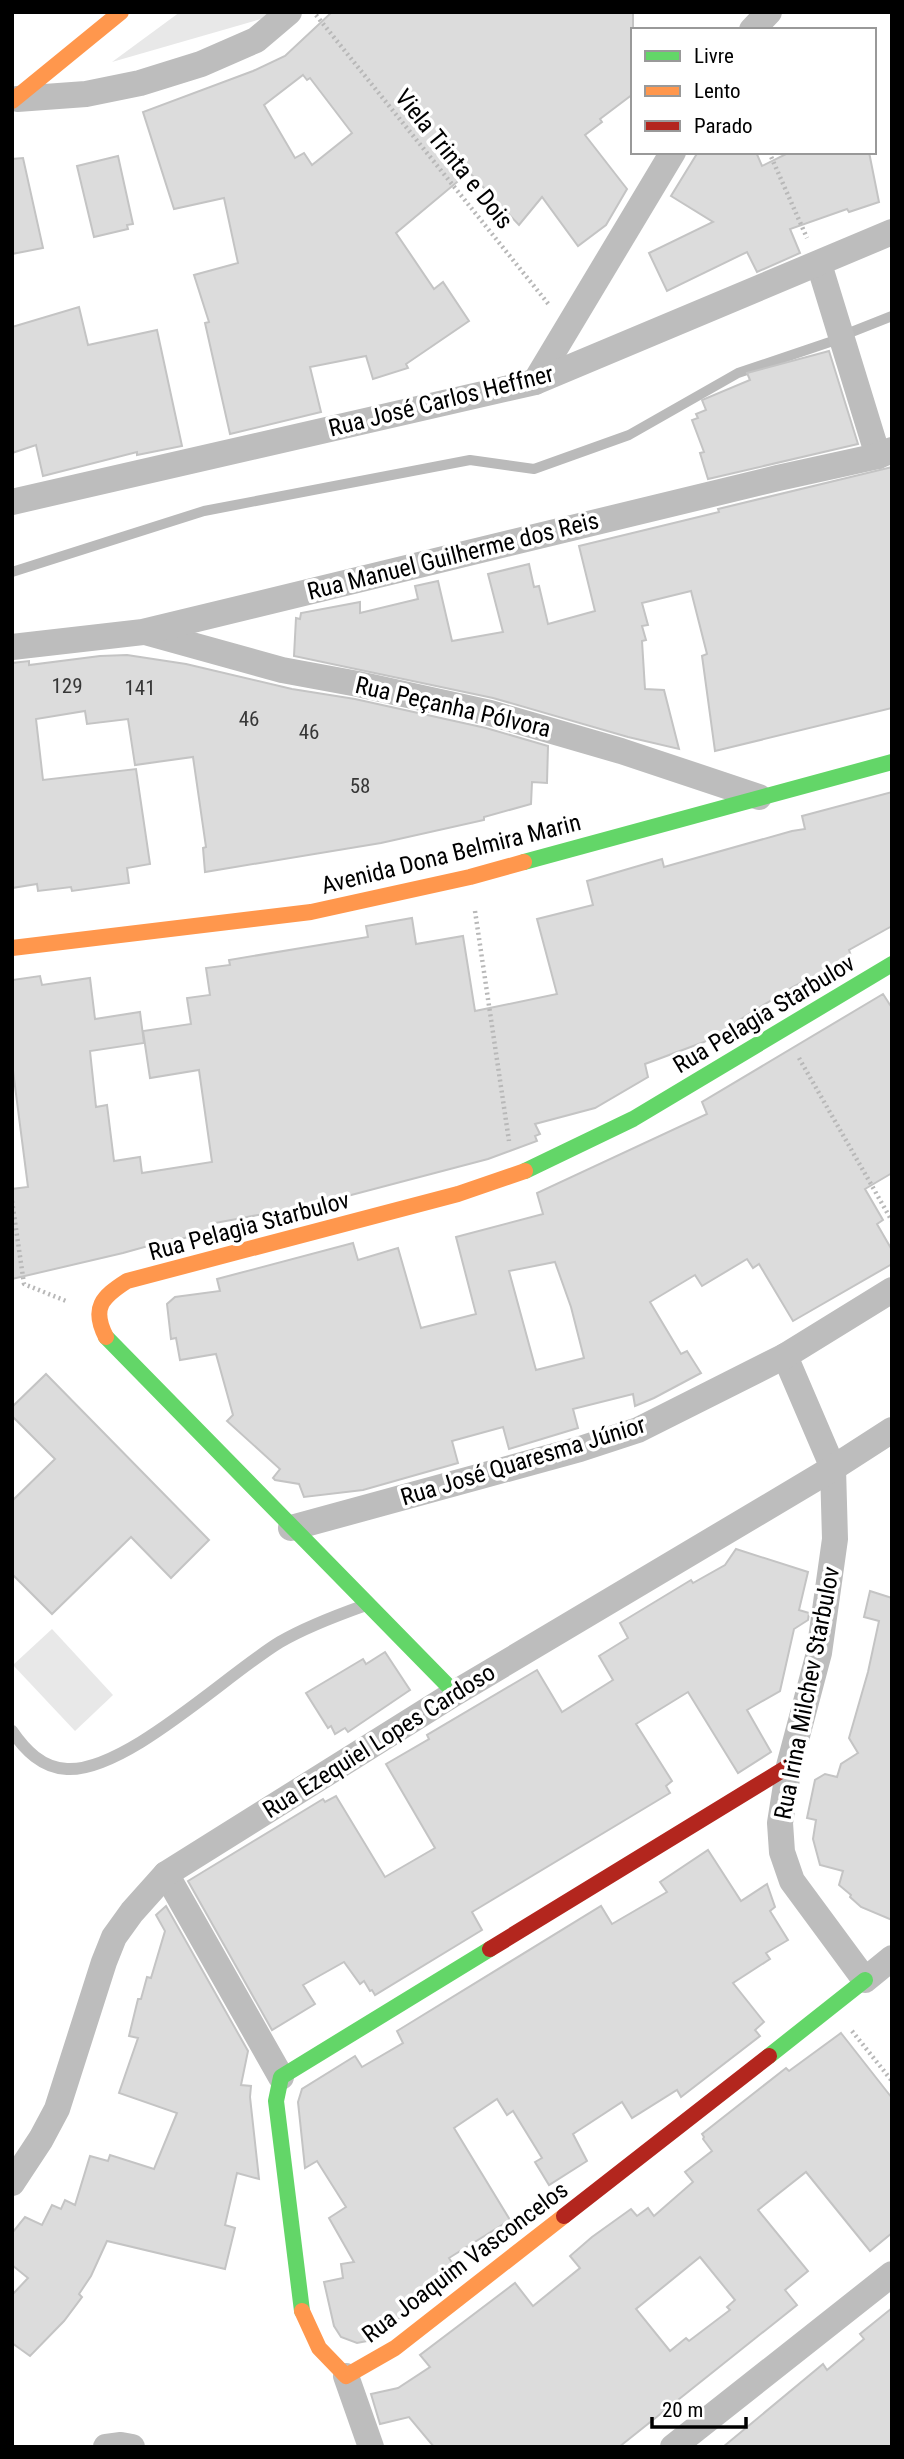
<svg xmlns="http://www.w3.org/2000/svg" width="904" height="2459" font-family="'Roboto Condensed',sans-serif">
<rect width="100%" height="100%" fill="#fff"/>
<g fill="#e8e8e8">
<polygon points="180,12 285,12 112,62"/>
<polygon points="52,1629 113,1695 75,1731 13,1665"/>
</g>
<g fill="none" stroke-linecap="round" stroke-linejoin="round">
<g stroke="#bababa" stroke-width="10">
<polyline points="849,333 892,316"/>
<polyline points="12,572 204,511 470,460 534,469 629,435 738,373 830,342"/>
</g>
</g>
<g fill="#dcdcdc" stroke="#c4c4c4" stroke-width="2" fill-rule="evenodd">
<path d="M332,12H633V94L600,119L602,122L585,135L627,189L606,225L578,246L542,197L519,225L469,172L396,233L434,289L443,282L469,321L406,364L408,368L373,379L366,356L310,367L321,412L230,434L205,323L209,322L194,275L238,263L224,198L174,209L143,112L253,71L285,56ZM303,75L307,80L310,78L352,133L312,165L304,153L295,158L264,105Z"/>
<polygon points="698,152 756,152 762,166 790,152 869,152 879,202 849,212 847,209 790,229 800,253 757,272 747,252 667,291 649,253 713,222 671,196"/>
<polygon points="118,156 133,224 127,225 128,229 94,237 77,166"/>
<polygon points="23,158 43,248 12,254 12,159"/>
<polygon points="79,307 88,345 157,330 182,446 137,455 137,452 43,476 36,445 12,453 12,327"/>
<polygon points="829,351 858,444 708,479 700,453 704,452 692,420 698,418 696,414 706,410 702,400 750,380 747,373"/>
<polygon points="892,467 892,708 715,751 702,656 707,654 691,591 642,603 648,625 642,626 646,640 642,641 645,689 664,690 679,749 628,737 493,698 294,656 296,618 300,619 301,613 360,602 360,613 418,599 415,586 438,581 452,641 503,632 488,574 529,564 534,587 539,586 548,624 595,611 579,546 719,512 718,509"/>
<polygon points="127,655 186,664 292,689 355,699 486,728 548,746 547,783 532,782 531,804 484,817 484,820 381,843 205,872 203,848 206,847 193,757 135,765 128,719 87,724 85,711 36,719 43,780 136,769 150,864 127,868 129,883 72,891 71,887 38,891 37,884 12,888 12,663 29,661 29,665 100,656"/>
<polygon points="892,792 892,926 849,950 851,956 791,988 704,1042 645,1064 648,1077 595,1108 535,1124 540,1134 535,1136 537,1141 488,1159 317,1204 215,1223 216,1230 173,1241 173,1239 123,1253 12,1279 12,1189 28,1187 12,1063 12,980 40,976 42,985 90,978 95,1019 140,1012 144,1043 90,1051 96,1107 107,1105 114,1161 140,1157 142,1173 212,1162 199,1070 150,1078 143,1031 191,1024 187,998 210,995 206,968 230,965 229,960 368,937 366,926 412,918 416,944 463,936 475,1011 557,994 537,919 593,905 587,881 662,859 664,867 792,831 805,829 802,816"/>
<path d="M883,994L892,1008V1173L865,1189L883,1220L877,1224L892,1250V1264L793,1321L759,1264L753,1268L747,1259L702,1286L695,1275L650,1302L681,1354L687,1351L701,1373L654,1398L635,1406L633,1394L573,1409L578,1428L509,1449L503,1427L452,1441L458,1463L363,1490L304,1497L299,1484L275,1480L273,1478L280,1469L227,1421L233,1415L216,1354L180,1360L176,1338L171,1339L167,1304L175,1297L220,1291L217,1279L353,1243L358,1260L398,1248L421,1328L476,1314L456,1237L543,1214L537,1193L707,1114L702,1102ZM555,1262L571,1307L584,1358L536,1370L509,1271Z"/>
<polygon points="46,1374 209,1540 171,1578 131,1537 52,1614 12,1574 12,1501 55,1459 12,1416 12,1407"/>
<polygon points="736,1549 808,1572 799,1610 809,1613 808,1620 794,1629 780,1691 747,1710 771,1752 738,1773 688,1692 636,1724 672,1781 666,1786 670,1793 472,1912 482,1930 375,1995 372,1990 370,1991 364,1981 360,1984 344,1962 303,1985 315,2004 272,2030 188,1881 323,1799 325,1802 336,1796 385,1877 435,1848 386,1764 429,1739 427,1735 537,1670 562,1712 613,1680 599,1656 628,1638 620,1623 691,1580 693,1583 725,1565"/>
<polygon points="870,1591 892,1598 892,1920 861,1907 850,1897 851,1895 839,1885 843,1871 820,1865 813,1839 816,1820 807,1818 815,1780 825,1774 837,1777 841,1764 858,1753 849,1738 868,1672 879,1621 864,1617"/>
<polygon points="385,1652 410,1690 348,1732 345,1728 335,1734 331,1726 328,1728 306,1693 363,1659 366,1664"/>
<polygon points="708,1850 741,1901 767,1884 775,1907 770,1911 788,1940 766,1953 770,1959 733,1983 764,2022 755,2030 760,2036 681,2097 677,2090 632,2118 622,2102 573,2134 587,2161 549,2185 535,2162 542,2158 513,2111 507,2115 497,2099 454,2128 510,2220 449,2258 458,2272 383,2331 367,2341 357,2343 341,2337 334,2326 324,2282 343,2278 341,2264 354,2262 329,2218 346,2207 317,2161 305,2168 298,2102 302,2089 355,2056 362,2067 403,2043 397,2031 601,1906 612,1924 667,1892 660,1882"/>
<polygon points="166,1906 248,2051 241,2085 251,2086 250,2097 259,2179 237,2173 225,2225 235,2228 225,2269 107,2241 91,2276 79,2294 82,2297 64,2321 30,2356 12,2343 12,2295 28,2278 12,2265 12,2233 25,2217 42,2225 52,2205 61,2209 65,2200 75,2205 90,2156 108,2161 110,2155 154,2169 177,2113 119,2093 138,2038 129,2036 138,1999 141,1999 147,1977 151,1978 165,1931 156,1915"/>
<path d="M841,2033L892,2098V2233L870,2251L806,2172L758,2210L808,2271L785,2290L797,2305L619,2447H434L409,2417L380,2424L371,2394L398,2388L430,2367L420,2355L515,2283L533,2306L580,2268L570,2256L592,2237L631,2209L637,2216L648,2208L654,2216L693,2182L685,2172L712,2151L703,2139L704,2137L702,2134L786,2068L789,2071ZM700,2257L735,2300L727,2307L730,2310L689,2341L686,2338L670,2351L636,2309Z"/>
<polygon points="892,2308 892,2447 723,2447 823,2364 827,2370 864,2339 860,2334"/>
</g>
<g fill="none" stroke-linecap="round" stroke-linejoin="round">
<g stroke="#b8b8b8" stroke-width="4.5" stroke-dasharray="2 3.5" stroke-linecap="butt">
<polyline points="316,15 550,306"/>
<polyline points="769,152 807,238"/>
<polyline points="475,911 509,1141"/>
<polyline points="799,1058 892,1221"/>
<polyline points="12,1201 24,1284 66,1301"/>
<polyline points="852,2031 892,2081"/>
</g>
<path stroke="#bdbdbd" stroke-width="12" d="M12,1731C25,1750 42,1768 67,1769C126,1772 227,1674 280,1642C306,1627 335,1616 363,1606"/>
<g stroke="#bdbdbd" stroke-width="26">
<polyline points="752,30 769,12"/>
<polyline points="17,99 86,94 140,83 201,64 256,40 289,12"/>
<polyline points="819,264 878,456"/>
<polyline points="535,382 673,152"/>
<polyline points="12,502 535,382 892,232"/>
<polyline points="145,632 282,670 358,684 490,713 621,751 759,797"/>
<polyline points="12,647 143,632 778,478 878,456 892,450"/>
<polyline points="785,1356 833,1468 835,1539 819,1653 789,1766 780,1823 782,1852 792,1881 865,1980 892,1958"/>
<polyline points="291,1528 580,1449 638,1430 785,1356 892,1290"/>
<polyline points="166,1874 281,2077"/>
<polyline points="12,2183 41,2139 57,2109 104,1962 114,1937 132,1912 166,1874 455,1693 833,1468 892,1430"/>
<polyline points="346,2376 371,2447"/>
<polyline points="106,2447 121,2445 132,2447"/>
<polyline points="673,2447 892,2274"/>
</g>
<g stroke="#63d668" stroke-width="16">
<polyline points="524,862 892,762"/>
<polyline points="525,1171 633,1119 892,964"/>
<polyline points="106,1337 455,1693"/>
<polyline points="769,2056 865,1980"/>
<polyline points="302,2311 276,2101 281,2077 490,1949"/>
</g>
<g stroke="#ff974d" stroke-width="16">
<polyline points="12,101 121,12"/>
<polyline points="12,948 311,912 470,877 524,862"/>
<path d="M106,1337C91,1308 102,1297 127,1281L458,1194L525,1171"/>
<polyline points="302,2311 319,2348 346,2376 395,2348 564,2216"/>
</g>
<g stroke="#b3261e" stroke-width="16">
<polyline points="490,1949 789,1766"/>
<polyline points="564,2216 769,2056"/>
</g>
</g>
<g text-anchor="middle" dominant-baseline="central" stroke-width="7" stroke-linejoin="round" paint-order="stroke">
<g font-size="21" fill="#373737">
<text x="67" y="686">129</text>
<text x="140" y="688">141</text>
<text x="249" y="719">46</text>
<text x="309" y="732">46</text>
<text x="360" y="786">58</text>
</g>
<g font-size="24" fill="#000" stroke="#fff">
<text transform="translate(454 159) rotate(51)">Viela Trinta e Dois</text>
<text transform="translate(441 401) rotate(-14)">Rua José Carlos Heffner</text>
<text transform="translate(453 556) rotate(-14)">Rua Manuel Guilherme dos Reis</text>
<text transform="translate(453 707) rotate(13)">Rua Peçanha Pólvora</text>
<text transform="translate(451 854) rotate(-14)">Avenida Dona Belmira Marin</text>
<text transform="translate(764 1014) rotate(-31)">Rua Pelagia Starbulov</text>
<text transform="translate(249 1226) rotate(-15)">Rua Pelagia Starbulov</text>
<text transform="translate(523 1461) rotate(-17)">Rua José Quaresma Júnior</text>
<text transform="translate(807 1693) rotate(-79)">Rua Irina Milchev Starbulov</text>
<text transform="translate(379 1741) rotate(-32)">Rua Ezequiel Lopes Cardoso</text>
<text transform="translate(465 2262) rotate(-37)">Rua Joaquim Vasconcelos</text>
</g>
</g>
<rect width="904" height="2459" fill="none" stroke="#000000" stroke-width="28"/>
<rect x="631" y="28" width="245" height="126" fill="#ffffff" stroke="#999999" stroke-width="2"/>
<rect x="645" y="51" width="35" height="10" fill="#63d668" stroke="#999999" stroke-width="2"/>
<text x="694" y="63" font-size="21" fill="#000000">Livre</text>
<rect x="645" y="86" width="35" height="10" fill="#ff974d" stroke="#999999" stroke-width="2"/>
<text x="694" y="98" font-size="21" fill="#000000">Lento</text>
<rect x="645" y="121" width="35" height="10" fill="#b3261e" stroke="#999999" stroke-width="2"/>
<text x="694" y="133" font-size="21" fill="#000000">Parado</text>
<path d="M652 2417v10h94v-10" fill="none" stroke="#000000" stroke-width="3.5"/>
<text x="662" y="2417" font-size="21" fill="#000000" stroke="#ffffff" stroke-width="5" paint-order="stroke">20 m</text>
</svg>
